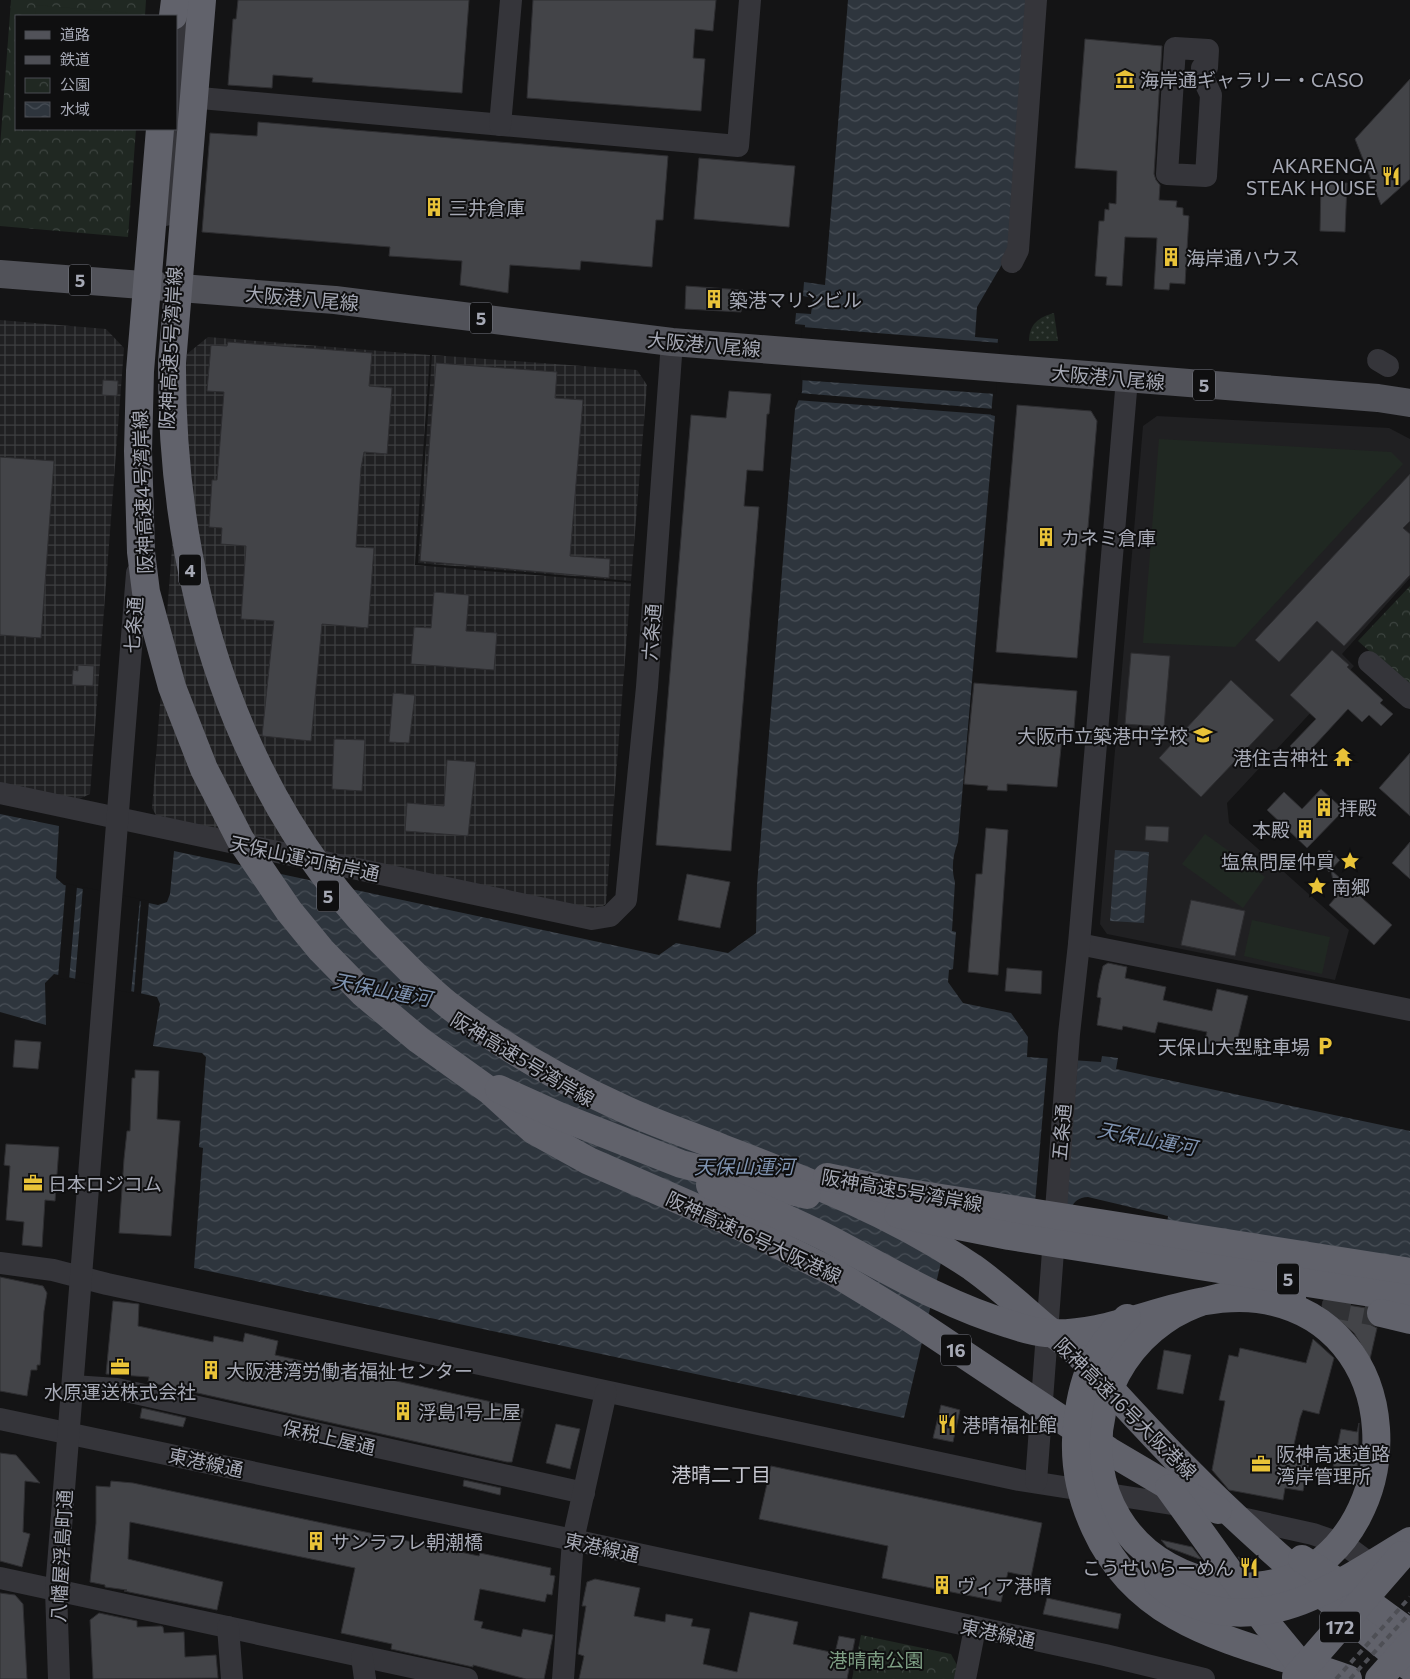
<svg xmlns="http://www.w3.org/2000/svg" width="1410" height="1679" font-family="Commissioner,'Noto Sans JP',sans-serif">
<defs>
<pattern id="industrial-grid" width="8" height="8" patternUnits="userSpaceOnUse" patternTransform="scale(1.25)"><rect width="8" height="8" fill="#202022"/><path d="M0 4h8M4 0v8" fill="none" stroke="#3d3e40"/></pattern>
<pattern id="grass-dots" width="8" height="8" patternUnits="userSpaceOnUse" patternTransform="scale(1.25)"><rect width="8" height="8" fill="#202822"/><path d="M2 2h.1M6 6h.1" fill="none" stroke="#3d4440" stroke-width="1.8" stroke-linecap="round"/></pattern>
<pattern id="park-crowns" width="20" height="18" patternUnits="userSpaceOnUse" patternTransform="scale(1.25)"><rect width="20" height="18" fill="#202822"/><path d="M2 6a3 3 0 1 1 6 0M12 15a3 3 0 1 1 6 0" fill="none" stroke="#3d4440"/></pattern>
<pattern id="water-waves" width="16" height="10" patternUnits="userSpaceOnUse" patternTransform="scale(1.25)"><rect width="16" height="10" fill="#2e353d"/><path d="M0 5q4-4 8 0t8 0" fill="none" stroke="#494f57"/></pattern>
</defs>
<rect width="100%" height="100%" fill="#141415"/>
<polygon fill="#202022" points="1157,416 1389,428 1410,439 1410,578 1342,654 1354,666 1227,803 1229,823 1349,930 1335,980 1107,934 1100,924 1143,426"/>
<g fill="url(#industrial-grid)">
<polygon points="0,320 106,329 124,348 90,794 77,800 0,783"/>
<polygon points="208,337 430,355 415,565 631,583 606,904 595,911 158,819 152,808 187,354"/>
<polygon points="432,355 637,370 647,385 631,581 418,563"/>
</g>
<path fill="url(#grass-dots)" d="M1054,313L1058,341H1029C1029,324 1039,317 1054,313Z"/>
<g fill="url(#park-crowns)">
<polygon points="11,0 146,0 145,16 16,16 16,129 136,129 128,237 0,226 0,147"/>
<polygon points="1410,586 1410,687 1358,641"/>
<polygon points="861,1635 951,1654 957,1665 954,1679 852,1679"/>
</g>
<g fill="#202822">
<polygon points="36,5 127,13 126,16 35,16"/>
<polygon points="1159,439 1391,452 1403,464 1235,647 1143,643"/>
<polygon points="1205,834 1265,877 1243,908 1182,864"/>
<polygon points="1252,920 1330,937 1322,974 1244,956"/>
</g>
<g fill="url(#water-waves)">
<path d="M848,0H1029L1008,254L977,307L975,337L998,339L991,415L995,416L958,842C953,854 951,869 955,882L952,931L956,932L953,969L949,970L948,982L963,1003L1011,1013L1028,1037L1027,1057L1101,1062L1102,1056L1118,1058L1116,1069L1410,1131V1281L1164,1245L1168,1216L1088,1197C1069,1198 1070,1214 1067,1229L953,1212L904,1418L194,1268L203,1148L199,1147L206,1057L202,1053L153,1046L160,1004L157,997L54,974L45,983L46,1025L0,1012V814L59,826L56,878L64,885L158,905L167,902L170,894L174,851L659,955L676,943L728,953L756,933L757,885L795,409L802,392L805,325L795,324L796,313L811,314L813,298L803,296L804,282L825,285Z"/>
<polygon points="1115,850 1149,852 1144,923 1110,921"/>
</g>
<g fill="#141415">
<polygon points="802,327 1000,343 996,394 800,380"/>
<polygon points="799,393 994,409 994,413 997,415 796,400"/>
<polygon points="66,883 77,886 69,980 58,978"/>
<polygon points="83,887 140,899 131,993 75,981"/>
<polygon points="141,899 149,901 141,995 134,993"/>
<polygon points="1048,1055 1078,1057 1064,1231 1033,1226"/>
</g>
<g fill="#434448" stroke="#2e2e31">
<polygon points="238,0 469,0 462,93 312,82 313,78 273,75 272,88 228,85 233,19 236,19"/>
<polygon points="533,0 716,0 713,31 695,29 693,58 705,59 701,111 527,98"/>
<polygon points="1085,39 1162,46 1154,174 1156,180 1160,185 1159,200 1177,201 1176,207 1183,208 1183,215 1189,216 1185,284 1170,283 1169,290 1154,289 1157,238 1125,237 1122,286 1106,285 1107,277 1095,276 1099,221 1104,221 1105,209 1109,210 1109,203 1116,204 1117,171 1075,168"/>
<polygon points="1410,79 1410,179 1381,205 1355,139"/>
<polygon points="258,122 668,156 663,220 656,220 652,267 581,261 580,270 510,265 508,293 460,285 462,261 389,256 390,247 202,232 210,133 257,136"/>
<polygon points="699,158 795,166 789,227 694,219"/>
<polygon points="1321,182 1347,183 1345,232 1320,231"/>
<polygon points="686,286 743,290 741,312 685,309"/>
<polygon points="228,342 372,353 369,386 392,388 387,454 364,452 361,468 356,547 374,548 368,628 322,624 311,741 262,736 274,621 241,619 246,546 221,544 222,528 209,527 212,480 217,480 224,392 207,391 211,345 227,346"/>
<polygon points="436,363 557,372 555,398 583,400 570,556 610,559 609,578 420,561"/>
<polygon points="103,380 118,381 117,396 102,395"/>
<polygon points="729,391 771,394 769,414 767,414 763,471 747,470 744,506 759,507 731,851 656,845 691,415 726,418"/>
<polygon points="1017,405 1091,411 1097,421 1077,658 996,652"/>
<polygon points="0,457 54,461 41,638 0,635"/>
<polygon points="1410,474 1410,521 1403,528 1410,534 1410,575 1344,646 1317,621 1279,662 1255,640"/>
<polygon points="434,592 469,595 466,631 497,633 494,670 411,664 414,627 431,628"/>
<polygon points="1332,650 1349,665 1347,667 1383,700 1380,703 1393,714 1381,726 1369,715 1362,722 1348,709 1303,758 1290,746 1316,719 1290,695"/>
<polygon points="1131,653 1170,656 1164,727 1125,724"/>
<polygon points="78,665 94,666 93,686 72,685 73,670 78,671"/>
<polygon points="1231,680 1274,720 1201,797 1159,758"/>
<polygon points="974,683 1077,691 1074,729 1063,728 1057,787 1007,784 1007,791 987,790 988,786 964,784"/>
<polygon points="393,693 415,695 409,743 389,742"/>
<polygon points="334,739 365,740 362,791 332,789"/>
<polygon points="1410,753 1410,816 1379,788"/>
<polygon points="447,760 476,762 468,836 405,831 407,803 444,806"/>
<polygon points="1321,789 1344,810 1307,848 1267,810 1284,792 1302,809"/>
<polygon points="1146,826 1169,827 1168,842 1145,840"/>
<polygon points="986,828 1008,830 998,975 968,972 976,874 982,874"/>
<polygon points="1410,842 1410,879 1392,863"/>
<polygon points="1329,850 1340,860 1329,872 1318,862"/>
<polygon points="1331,870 1392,925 1374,945 1329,905 1336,897"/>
<polygon points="687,874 730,882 720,928 678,920"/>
<polygon points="1191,900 1245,911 1235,956 1181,945"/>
<polygon points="1108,963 1127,967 1125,978 1166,987 1163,1000 1212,1011 1217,989 1248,996 1235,1050 1204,1043 1207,1032 1158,1022 1155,1033 1123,1026 1122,1030 1097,1025 1101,998 1097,997 1099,983 1103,966"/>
<polygon points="1007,968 1042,971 1041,994 1005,991"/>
<polygon points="15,1040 41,1042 38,1069 13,1067"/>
<polygon points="135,1070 159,1071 157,1119 180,1121 171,1236 119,1233 124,1159 127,1131 130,1131 132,1078 135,1078"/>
<polygon points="6,1144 59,1147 55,1201 45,1200 42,1247 22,1245 24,1222 6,1220 10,1166 4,1165"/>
<polygon points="0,1277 43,1286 47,1293 44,1311 40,1365 37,1365 37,1370 31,1370 27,1396 0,1391"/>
<polygon points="113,1301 139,1304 138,1326 213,1342 214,1336 243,1342 245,1333 278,1341 275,1355 376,1377 378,1368 394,1371 392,1380 524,1409 512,1462 507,1462 148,1382 149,1377 106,1374"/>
<polygon points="1323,1301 1366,1308 1366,1318 1371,1325 1377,1328 1370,1359 1354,1333 1322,1306"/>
<polygon points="1313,1339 1334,1358 1319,1414 1303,1410 1300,1418 1293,1449 1311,1453 1303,1491 1285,1488 1283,1500 1229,1490 1212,1470 1225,1401 1219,1400 1229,1355 1238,1357 1240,1348 1306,1363"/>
<polygon points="1164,1350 1191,1355 1183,1394 1157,1389"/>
<polygon points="941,1405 960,1410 953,1442 933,1438"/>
<polygon points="142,1408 186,1418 183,1427 140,1418"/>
<polygon points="1359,1423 1357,1472 1333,1467 1341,1429 1357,1432"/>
<polygon points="556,1424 580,1429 570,1469 546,1463"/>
<polygon points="0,1453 16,1455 40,1483 25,1481 23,1532 30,1534 22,1567 0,1561"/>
<polygon points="771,1466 1042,1523 1031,1577 1008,1572 1001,1602 882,1578 888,1546 759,1519"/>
<polygon points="464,1480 501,1488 500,1495 463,1486"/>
<polygon points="111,1481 133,1483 479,1556 480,1553 551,1568 550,1575 555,1576 552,1595 547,1594 545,1602 480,1589 474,1620 483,1622 481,1628 521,1637 523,1629 553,1635 544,1679 526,1679 473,1665 473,1667 391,1649 392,1644 341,1633 355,1568 130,1522 128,1559 223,1582 217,1610 124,1591 127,1590 105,1587 105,1585 90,1582 96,1523 96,1486 110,1487"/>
<polygon points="1161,1540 1192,1547 1202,1560 1167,1547"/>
<polygon points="1238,1557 1258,1561 1256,1570 1248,1571"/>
<polygon points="595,1579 640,1588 634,1616 665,1622 666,1614 693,1619 691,1626 710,1629 703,1664 737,1672 750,1612 798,1622 793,1644 835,1653 839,1636 855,1639 847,1679 579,1679 584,1656 578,1654 586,1606 582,1606 587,1582"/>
<polygon points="0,1593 15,1595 23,1604 27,1679 0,1679"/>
<polygon points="1047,1598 1121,1614 1118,1629 1043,1614"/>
<polygon points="99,1613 137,1621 137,1627 161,1626 163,1627 164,1633 184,1632 185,1657 216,1655 218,1678 93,1679 90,1620"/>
</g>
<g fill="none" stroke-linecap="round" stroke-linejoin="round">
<polyline stroke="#313235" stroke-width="28" stroke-dasharray="28 14" stroke-linecap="butt" points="1323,1302 1381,1313"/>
<g stroke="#35353a" stroke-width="22">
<polygon points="1175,48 1208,50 1207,68 1202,68 1203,78 1211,95 1206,176 1167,174"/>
<polyline points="178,96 738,146 750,0"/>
<polyline points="176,110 186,0"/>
<polyline points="500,125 511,0"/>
<polyline points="166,215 175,129"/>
<polyline points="1012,262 1018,250 1036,0"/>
<polyline points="1378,360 1388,366"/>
<polyline points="1369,662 1410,698"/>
<polyline points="0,793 592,919 610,916 626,900 647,687 672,342"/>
<polyline points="1079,944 1410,1010"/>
<polyline points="0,1263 53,1270 107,1284 1019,1480 1191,1507"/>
<polyline points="73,1386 117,1389 584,1493"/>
<polyline points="0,1419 573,1540 1105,1655 1204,1679"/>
<polyline points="1036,1482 1069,1034 1079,944 1127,379"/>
<polyline points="1232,1516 1313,1534 1345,1545 1384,1574"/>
<polyline points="0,1578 467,1679"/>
<polyline points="228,1627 232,1679"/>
<polyline points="362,1657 365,1679"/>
<polyline points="59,1679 56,1590 137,573"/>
<polyline points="563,1679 573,1540 606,1392"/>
<polyline points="965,1679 975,1628"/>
</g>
<polyline stroke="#515259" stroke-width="28" points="0,274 335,300 672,342 1378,398 1410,403"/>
<g stroke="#61626b" stroke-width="28">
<path d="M202,0L172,363C171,581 235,801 395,955C413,973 431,992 451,1007C504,1048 564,1082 624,1109C656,1124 690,1135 722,1148C809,1181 895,1215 972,1267C996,1284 1017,1303 1039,1322C1051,1333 1065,1341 1076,1352C1090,1365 1102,1380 1115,1394C1139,1420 1163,1446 1188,1471C1257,1541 1333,1605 1410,1667"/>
<polyline points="173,16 175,0"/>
<polyline points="160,129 140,371 138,451 141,552 146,592 172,687 204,769 240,839 289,911 321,950 363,993 419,1040 490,1091 533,1130 589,1161 750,1231 837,1274 911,1319 1109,1451 1165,1484 1218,1510"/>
<polyline points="499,1089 559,1116 681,1164 807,1195"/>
<polyline points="827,1177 884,1189 1410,1272"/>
<path d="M710,1185C750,1203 790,1219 829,1239C888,1270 945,1305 1009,1324C1021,1328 1034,1332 1046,1333C1118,1338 1185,1290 1258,1299C1410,1320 1410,1530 1290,1579C1267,1586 1245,1589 1222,1585C1020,1546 1081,1260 1292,1297"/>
<polyline points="898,1214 1009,1236 1410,1299"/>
<polyline points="1381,1313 1410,1320"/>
<path d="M1127,1318C1089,1354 1079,1388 1076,1440C1075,1470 1082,1500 1095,1528C1143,1634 1251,1643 1348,1679"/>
<polyline points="1169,1488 1267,1624 1300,1664"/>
<polyline points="1302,1559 1358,1595 1410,1633"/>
<path d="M1158,1583C1172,1596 1191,1604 1209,1609C1284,1627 1349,1577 1410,1541"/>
<polyline points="1296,1677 1402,1555"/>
<polyline points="1379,1679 1410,1644"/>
</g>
<g stroke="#4e4f55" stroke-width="4" stroke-dasharray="6 5" stroke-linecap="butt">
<polyline points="1336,1679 1410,1597"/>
<polyline points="1350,1679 1410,1613"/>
</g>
</g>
<defs>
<g id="museum-bare" transform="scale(1.5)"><path d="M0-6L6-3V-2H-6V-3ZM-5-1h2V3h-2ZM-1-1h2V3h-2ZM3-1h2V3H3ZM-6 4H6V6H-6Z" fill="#e9c338" stroke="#0f0f10" stroke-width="2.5" paint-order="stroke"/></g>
<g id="restaurant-bare" transform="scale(1.5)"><path d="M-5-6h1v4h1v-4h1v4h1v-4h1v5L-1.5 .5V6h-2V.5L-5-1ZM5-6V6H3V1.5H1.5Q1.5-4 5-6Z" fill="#e9c338" stroke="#0f0f10" stroke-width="2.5" paint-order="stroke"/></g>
<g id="building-bare" transform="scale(1.5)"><path d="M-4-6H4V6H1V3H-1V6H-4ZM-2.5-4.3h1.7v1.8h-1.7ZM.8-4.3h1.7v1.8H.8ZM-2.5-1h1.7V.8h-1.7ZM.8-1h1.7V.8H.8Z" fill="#e9c338" stroke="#0f0f10" stroke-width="2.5" paint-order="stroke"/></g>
<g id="school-bare" transform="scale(1.5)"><path d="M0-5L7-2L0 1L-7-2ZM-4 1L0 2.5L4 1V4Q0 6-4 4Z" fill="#e9c338" stroke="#0f0f10" stroke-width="2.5" paint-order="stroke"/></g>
<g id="temple-bare" transform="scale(1.5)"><path d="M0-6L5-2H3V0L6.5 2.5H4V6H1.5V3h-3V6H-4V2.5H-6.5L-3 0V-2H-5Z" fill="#e9c338" stroke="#0f0f10" stroke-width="2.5" paint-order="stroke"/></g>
<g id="sight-bare" transform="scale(1.5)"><path d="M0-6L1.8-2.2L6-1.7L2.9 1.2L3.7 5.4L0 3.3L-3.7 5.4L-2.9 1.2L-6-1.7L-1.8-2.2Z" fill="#e9c338" stroke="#0f0f10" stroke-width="2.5" paint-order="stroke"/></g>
<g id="parking-bare" transform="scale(1.5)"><path d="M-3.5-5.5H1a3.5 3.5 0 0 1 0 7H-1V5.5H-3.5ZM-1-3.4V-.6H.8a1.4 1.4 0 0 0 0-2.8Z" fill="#e9c338" stroke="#0f0f10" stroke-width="2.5" paint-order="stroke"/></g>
<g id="office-bare" transform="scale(1.5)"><path d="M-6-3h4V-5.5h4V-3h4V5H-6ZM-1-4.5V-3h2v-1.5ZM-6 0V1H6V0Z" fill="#e9c338" stroke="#0f0f10" stroke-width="2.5" paint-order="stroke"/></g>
</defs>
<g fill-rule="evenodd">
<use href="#museum-bare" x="1125" y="79"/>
<use href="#restaurant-bare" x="1391" y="176"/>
<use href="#building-bare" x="434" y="207"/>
<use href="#building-bare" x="1171" y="257"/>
<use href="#building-bare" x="714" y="299"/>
<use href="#building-bare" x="1046" y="537"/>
<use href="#school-bare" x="1203" y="735"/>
<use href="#temple-bare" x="1343" y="757"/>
<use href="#building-bare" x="1324" y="807"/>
<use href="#building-bare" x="1305" y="829"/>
<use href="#sight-bare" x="1350" y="861"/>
<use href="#sight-bare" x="1317" y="886"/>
<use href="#parking-bare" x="1325" y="1046"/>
<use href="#office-bare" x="33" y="1183"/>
<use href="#office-bare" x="120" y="1367"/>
<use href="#building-bare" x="211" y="1370"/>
<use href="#building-bare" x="403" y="1411"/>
<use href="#restaurant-bare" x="947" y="1424"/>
<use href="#office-bare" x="1261" y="1464"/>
<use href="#building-bare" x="316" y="1541"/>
<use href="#restaurant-bare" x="1249" y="1567"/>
<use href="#building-bare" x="942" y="1585"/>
</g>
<g text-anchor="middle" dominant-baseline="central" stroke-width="4" stroke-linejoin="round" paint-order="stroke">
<g fill="#0f0f10" stroke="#797b84" stroke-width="1">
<rect x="69" y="264.5" width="22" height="31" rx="4"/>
<rect x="470" y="302.5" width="22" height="31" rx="4"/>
<rect x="1193" y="369.5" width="22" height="31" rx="4"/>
<rect x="179" y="554.5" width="22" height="31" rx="4"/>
<rect x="317" y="880.5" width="22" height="31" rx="4"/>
<rect x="1277" y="1263.5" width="22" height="31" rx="4"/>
<rect x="941" y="1334.5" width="30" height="31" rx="4"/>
<rect x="1320" y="1611.5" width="40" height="31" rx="4"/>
</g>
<g font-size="18" font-weight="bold" fill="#a6a9b5">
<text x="80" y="280">5</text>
<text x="481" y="318">5</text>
<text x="1204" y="385">5</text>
<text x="190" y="570">4</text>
<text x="328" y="896">5</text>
<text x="1288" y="1279">5</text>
<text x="956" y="1350">16</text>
<text x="1340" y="1627">172</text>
</g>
<g font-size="19" fill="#a6a9b5" stroke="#0f0f10" text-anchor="start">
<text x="1140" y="79">海岸通ギャラリー・CASO</text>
<text x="1376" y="165" text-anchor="end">AKARENGA<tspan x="1376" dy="22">STEAK HOUSE</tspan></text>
<text x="449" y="207">三井倉庫</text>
<text x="1186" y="257">海岸通ハウス</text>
<text x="729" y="299">築港マリンビル</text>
<text x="1061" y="537">カネミ倉庫</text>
<text x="1188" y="735" text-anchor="end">大阪市立築港中学校</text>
<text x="1328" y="757" text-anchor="end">港住吉神社</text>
<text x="1339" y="807">拝殿</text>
<text x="1290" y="829" text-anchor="end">本殿</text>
<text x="1335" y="861" text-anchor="end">塩魚問屋仲買</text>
<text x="1332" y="886">南郷</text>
<text x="1310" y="1046" text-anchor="end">天保山大型駐車場</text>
<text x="48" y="1183">日本ロジコム</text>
<text x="226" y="1370">大阪港湾労働者福祉センター</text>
<text x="120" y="1391" text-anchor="middle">水原運送株式会社</text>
<text x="418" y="1411">浮島1号上屋</text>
<text x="962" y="1424">港晴福祉館</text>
<text x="1276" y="1453">阪神高速道路<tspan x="1276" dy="22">湾岸管理所</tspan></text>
<text x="331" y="1541">サンラフレ朝潮橋</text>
<text x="1234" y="1567" text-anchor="end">こうせいらーめん</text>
<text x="957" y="1585">ヴィア港晴</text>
</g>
<g font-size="19" fill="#a6a9b5" stroke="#0f0f10">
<text transform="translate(302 298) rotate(5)">大阪港八尾線</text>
<text transform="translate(704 344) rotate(5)">大阪港八尾線</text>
<text transform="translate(170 348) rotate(-87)">阪神高速5号湾岸線</text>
<text transform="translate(1108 377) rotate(5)">大阪港八尾線</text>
<text transform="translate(142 492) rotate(-92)">阪神高速4号湾岸線</text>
<text transform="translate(133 625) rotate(-86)">七条通</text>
<text transform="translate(651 632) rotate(-86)">六条通</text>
<text transform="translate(305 858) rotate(12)">天保山運河南岸通</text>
<text transform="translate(523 1059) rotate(31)">阪神高速5号湾岸線</text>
<text transform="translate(1061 1132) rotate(-85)">五条通</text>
<text transform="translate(902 1190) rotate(10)">阪神高速5号湾岸線</text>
<text transform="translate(754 1237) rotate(25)">阪神高速16号大阪港線</text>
<text transform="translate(1126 1408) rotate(45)">阪神高速16号大阪港線</text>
<text transform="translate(329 1437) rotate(13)">保税上屋通</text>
<text transform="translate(206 1462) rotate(12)">東港線通</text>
<text transform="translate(602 1547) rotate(12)">東港線通</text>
<text transform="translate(61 1556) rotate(-87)">八幡屋浮島町通</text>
<text transform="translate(998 1633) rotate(12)">東港線通</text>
</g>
<g font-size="19" fill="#7e9f84" stroke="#0f0f10">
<text x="876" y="1659">港晴南公園</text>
</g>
<g font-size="20" font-style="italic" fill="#7e92af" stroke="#0f0f10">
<text transform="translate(382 989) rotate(11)">天保山運河</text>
<text transform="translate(1147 1138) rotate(11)">天保山運河</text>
<text x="744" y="1166">天保山運河</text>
</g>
<g font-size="20" fill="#c7c8d1" stroke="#0f0f10">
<text x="721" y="1474">港晴二丁目</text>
</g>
</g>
<rect x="15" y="15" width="162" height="115" fill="#0f0f10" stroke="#4b4d52"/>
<rect x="25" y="31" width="25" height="8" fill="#515259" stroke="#4b4d52"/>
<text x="60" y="40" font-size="15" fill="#a6a9b5">道路</text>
<rect x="25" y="56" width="25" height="8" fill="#4e4f55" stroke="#4b4d52"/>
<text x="60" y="65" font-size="15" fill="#a6a9b5">鉄道</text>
<rect x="25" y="78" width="25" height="15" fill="url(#park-crowns)" stroke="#4b4d52"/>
<text x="60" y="90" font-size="15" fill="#a6a9b5">公園</text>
<rect x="25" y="102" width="25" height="15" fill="url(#water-waves)" stroke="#4b4d52"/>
<text x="60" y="115" font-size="15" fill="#a6a9b5">水域</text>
</svg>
